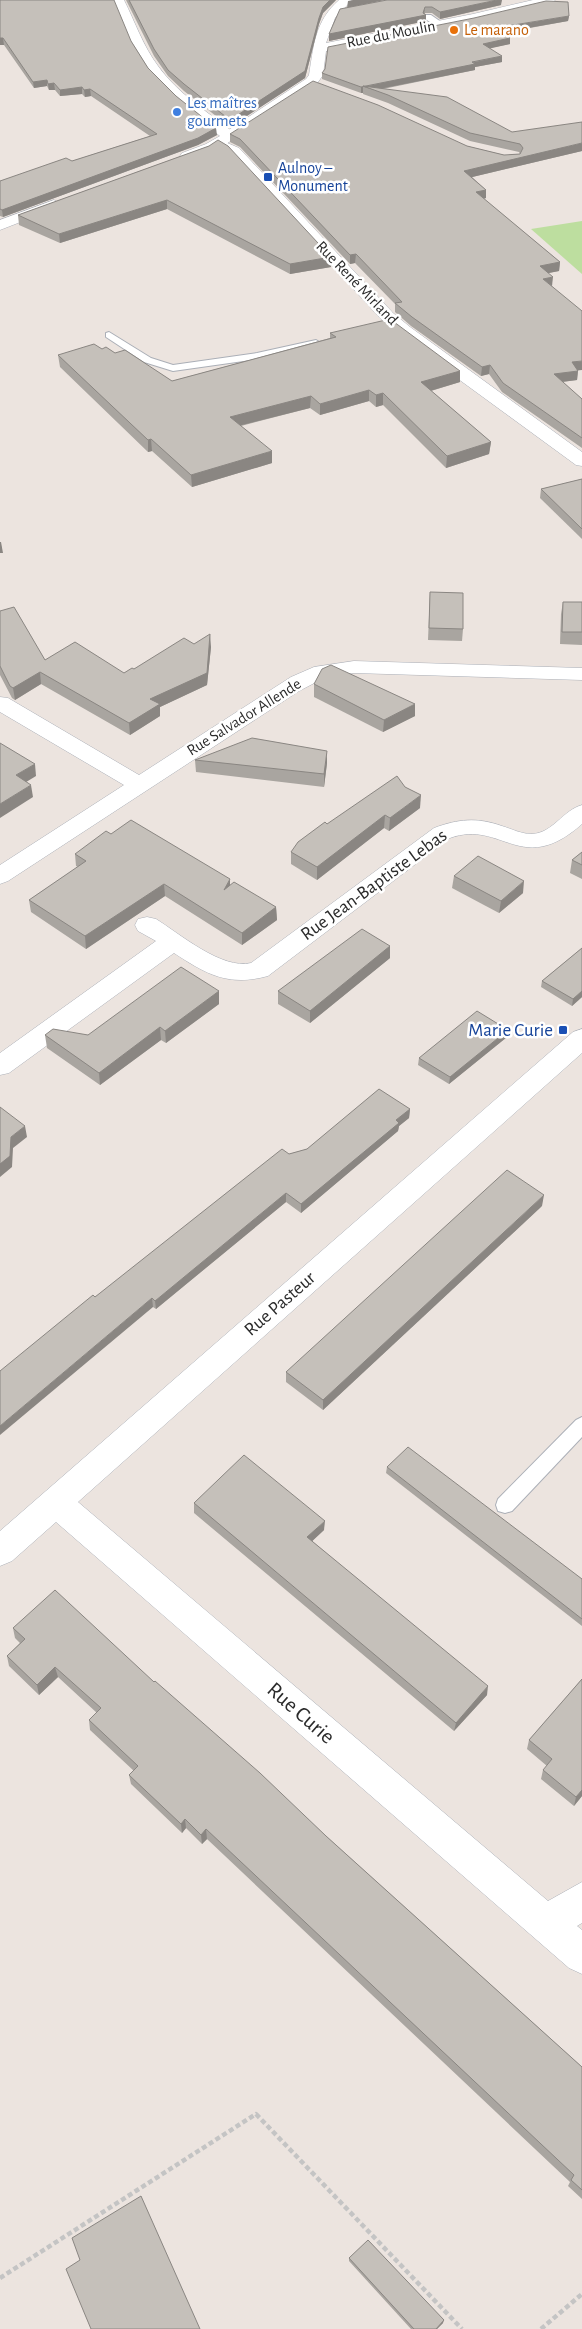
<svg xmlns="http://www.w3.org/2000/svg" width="582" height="2329" font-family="'Alegreya Sans',sans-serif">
<rect width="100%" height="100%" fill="#ece4df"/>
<polygon fill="#bdde9f" points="582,221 582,274 531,229"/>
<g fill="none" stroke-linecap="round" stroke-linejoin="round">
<g stroke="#abafb7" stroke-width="2">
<g id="service">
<polygon points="425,15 431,15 444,24 437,26 425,19"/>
<polygon points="109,332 151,358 173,365 257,353 316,340 321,343 319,345 257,359 173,371 144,362 106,337 106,333"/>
<polygon points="582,1417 582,1437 512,1511 505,1513 498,1511 496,1505 498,1499 576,1420"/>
</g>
</g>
<g stroke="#abafb7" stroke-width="1">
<g id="minor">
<path d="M339,0H352L335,18L326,43L473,14L533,0H555L553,3L473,22L326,51L323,75L316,85L234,139H224L222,136L224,133L306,79L309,75C314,45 315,21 339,0Z"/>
<polygon points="218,139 239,148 393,313 410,327 582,452 582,466 576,465 398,335 381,319 229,154 211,143 213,140"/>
<polygon points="354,661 582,668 582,680 354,673 328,676 299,691 8,881 0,884 0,865 124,785 0,712 0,697 8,698 139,775 291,677 314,667"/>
<path d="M582,805V824C521,878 502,819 450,838L268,976C228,987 206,974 174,953L9,1073L0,1075V1053L156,941L138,931L135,925L138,919L147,917L156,919C180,934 222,970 251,963L434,828C458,819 477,817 502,826C512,829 521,834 532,834C553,833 563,810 582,805Z"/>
<polygon points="582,1029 582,1053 78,1502 548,1901 582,1882 582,1923 577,1926 582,1930 582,1974 569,1968 56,1522 12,1561 0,1566 0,1531 573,1032"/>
</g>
</g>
<g stroke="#abafb7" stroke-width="1">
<g id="tertiary">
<path d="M112,0H124C135,22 143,46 158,66C178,94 208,112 234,133L236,136C228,146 194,162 182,159L180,156L182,153L206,144L220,136C192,113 162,93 142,62C129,43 122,20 112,0Z"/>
<polygon points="54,200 61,204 59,207 0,230 0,220"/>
</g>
</g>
<g stroke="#c4c4c4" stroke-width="4.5" stroke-dasharray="5 3" stroke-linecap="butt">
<polyline points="0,2278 256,2114 462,2329"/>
<polyline points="541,2329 582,2294"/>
</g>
<use href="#service" fill="#fff" fill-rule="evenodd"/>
<use href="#minor" fill="#fff" fill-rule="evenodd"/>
<use href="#tertiary" fill="#fff" fill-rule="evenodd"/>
</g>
<g fill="#a9a5a0">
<polygon points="0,0 131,41 148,68 176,96 217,135 198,145 3,217 0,216 0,181 72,161 150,136 91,96 85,97 82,94 60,96 55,90 49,90 47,86 34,88 4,45 0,45"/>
<polygon points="126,0 336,0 323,13 319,24 305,78 230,127 184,91 168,76 154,56"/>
<polygon points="387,0 501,5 440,19 432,13 425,13 426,21 329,41 329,34"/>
<polygon points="569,16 568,21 502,33 510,38 510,44 490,48 502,62 475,67 475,70 383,89 512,132 582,151 472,177 486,190 486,198 484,199 560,262 559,271 548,273 578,370 577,380 562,382 582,399 582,448 502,392 489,374 481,376 411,326 395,312 395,304 355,263 350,264 240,147 230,142 230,134 467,146 504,155 520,154 519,152 470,141 388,103 363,94 363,93 361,93 322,79 322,73"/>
<polygon points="209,146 331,267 290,274 167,209 60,243 19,225 18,215"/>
<polygon points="330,333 460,371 460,382 431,391 491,442 489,454 446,468 383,405 376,407 369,401 320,415 310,408 241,426 272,463 192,487 152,451 148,452 60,367 58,355 102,349 115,353 172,381 330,338"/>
<polygon points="582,479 582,539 540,498 541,489"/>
<polygon points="430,592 463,629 462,641 428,640"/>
<polygon points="563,602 582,602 582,645 560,644 561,614"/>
<polygon points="0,611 45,660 124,673 194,644 211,647 207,685 160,707 160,716 130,735 41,684 15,700 12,698 0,675"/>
<polygon points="314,684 415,716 383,732 314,697"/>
<polygon points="195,760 327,763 324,787 196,772"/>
<polygon points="420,808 389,831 384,828 317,880 291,864 291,852 327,824"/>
<polygon points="111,834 230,886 276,907 277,920 242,945 165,896 86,949 31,912 29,900 78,867 76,866 75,854"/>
<polygon points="582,852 582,879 570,873 572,860"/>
<polygon points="454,876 523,893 499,913 452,888"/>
<polygon points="390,946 390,958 310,1023 278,1004 278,991"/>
<polygon points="582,948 582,997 572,1006 541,987 542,981"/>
<polygon points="219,991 219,1004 166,1043 161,1040 100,1085 47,1048 45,1035 88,1035"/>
<polygon points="508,1030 507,1037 449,1084 418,1065 419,1058"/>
<polygon points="410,1109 409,1118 399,1126 398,1131 301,1213 286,1202 156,1309 153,1307 95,1297 289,1154 307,1149"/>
<polygon points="542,1206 323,1410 286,1382 286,1372"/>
<polygon points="387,1467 582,1579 582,1626 386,1473"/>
<polygon points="194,1503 324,1530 312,1541 487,1695 454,1731 194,1513"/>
<polygon points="13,1628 154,1682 326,1836 582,2067 582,2199 568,2186 570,2182 207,1839 202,1844 186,1828 182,1833 131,1784 129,1775 134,1771 90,1730 89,1720 97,1713 58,1677 39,1695 9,1666 7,1656 20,1643 15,1638"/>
<polygon points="582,1679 582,1796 574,1806 541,1779 543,1770 547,1766 527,1749 529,1740"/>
<polygon points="349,2258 443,2323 437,2329 411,2329 349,2261"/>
</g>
<g fill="#8a8682">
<polygon points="330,0 336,0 323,13 319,24 305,78 230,127 230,120 319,18 323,7"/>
<polygon points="353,0 385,0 347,8 348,1"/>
<polygon points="497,0 502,0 501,5 440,19 440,12"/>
<polygon points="425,7 424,15 426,15 426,21 329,41 329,34 423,13"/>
<polygon points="569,16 568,21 494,34 495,28"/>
<polygon points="0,38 3,38 4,45 0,45"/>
<polygon points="510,38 510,44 483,50 483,44"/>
<polygon points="502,56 502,62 475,67 475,70 374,90 364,87"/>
<polygon points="47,80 47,86 34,88 33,82"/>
<polygon points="54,83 55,90 49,90 48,84"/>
<polygon points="82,87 82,94 60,96 60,90"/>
<rect x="361" y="87" width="2" height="6"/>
<polygon points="90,89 91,96 85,97 84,90"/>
<polygon points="216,128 217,135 198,145 3,217 2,210"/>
<polygon points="582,143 582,151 464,179 464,171"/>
<polygon points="486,190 486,198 475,200 476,192"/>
<polygon points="167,200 167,209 60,243 59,234"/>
<polygon points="356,254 355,263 350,264 350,255"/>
<polygon points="331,257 331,267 290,274 290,264"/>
<polygon points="560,262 559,271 539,275 540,266"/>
<polygon points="553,277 552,286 543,279"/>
<polygon points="582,361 582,370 571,371 572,362"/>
<polygon points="490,365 489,374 481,376 482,367"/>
<polygon points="460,371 460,382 420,394 421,382"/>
<polygon points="578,371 577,380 553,383 554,374"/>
<polygon points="369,390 369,401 320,415 320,404"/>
<polygon points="383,393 383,405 376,407 376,395"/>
<polygon points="311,396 310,408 230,428 230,417"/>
<polygon points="151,439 152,451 148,452 148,440"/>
<polygon points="491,442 489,454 446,468 447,456"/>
<polygon points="272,451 272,463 192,487 191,475"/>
<polygon points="0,542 1,542 3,553 0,553"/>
<polygon points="210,634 211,647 207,685 160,707 160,716 130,735 129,723"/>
<polygon points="40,672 41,684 15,700 13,688"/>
<polygon points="415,704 415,716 383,732 384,720"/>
<polygon points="327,751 327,763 324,787 324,774"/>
<polygon points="35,764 36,776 18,787 16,775"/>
<polygon points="31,785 33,797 0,818 0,804"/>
<polygon points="421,795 420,808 389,831 390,818"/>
<polygon points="385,815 384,828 317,880 317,867"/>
<polygon points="230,879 230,892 224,890"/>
<polygon points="524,881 523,893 499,913 501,901"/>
<polygon points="164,884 165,896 86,949 85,936"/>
<polygon points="276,907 277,920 242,945 242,933"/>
<polygon points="390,946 390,958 310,1023 310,1011"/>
<polygon points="219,991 219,1004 166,1043 165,1031"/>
<polygon points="582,991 582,997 572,1006 573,999"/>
<polygon points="160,1027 161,1040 100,1085 99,1073"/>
<polygon points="508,1030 507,1037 449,1084 450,1077"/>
<polygon points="410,1109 409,1118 399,1126 398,1131 301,1213 301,1204 396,1120"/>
<polygon points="25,1126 27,1137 13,1148 12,1167 0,1177 0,1164 11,1137"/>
<polygon points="286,1193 286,1202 156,1309 155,1301"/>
<polygon points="544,1195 542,1206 323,1410 323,1400"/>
<polygon points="152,1298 153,1307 0,1435 0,1426"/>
<polygon points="325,1521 324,1530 307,1546 307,1537"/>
<polygon points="55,1667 58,1677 39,1695 37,1685"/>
<polygon points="488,1686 487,1695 454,1731 456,1723"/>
<polygon points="582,1790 582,1796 574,1806 576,1797"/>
<polygon points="185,1819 186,1828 182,1833 181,1824"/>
<polygon points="206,1829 207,1839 202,1844 201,1835"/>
<polygon points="444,2320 443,2323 437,2329 436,2329"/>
</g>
<g fill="#c5c0ba" stroke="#8a8682">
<polygon points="0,0 114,0 131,41 148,68 176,96 216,128 198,138 2,210 0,209 0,181 66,158 72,161 157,134 90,89 84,90 82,87 60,90 54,83 48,84 47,80 33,82 3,38 0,38"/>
<polygon points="129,0 330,0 323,7 319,18 305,71 230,120 184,84 168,70 154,49"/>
<polygon points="387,0 497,0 440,12 432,7 425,7 423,13 426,15 329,34 340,9"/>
<polygon points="546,1 568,2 569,16 495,28 510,38 483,44 502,56 472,62 475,64 361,87 322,73 325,69 328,47 474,18"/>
<polygon points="313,81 378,105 467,146 504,155 520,154 523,148 520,144 470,133 388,95 363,86 447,97 512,132 582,122 582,143 464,171 486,190 476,192 560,262 540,266 553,277 543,279 582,311 582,361 572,362 578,371 554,374 582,399 582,438 503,383 490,365 482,367 412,317 395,303 402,302 356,254 350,255 240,139 230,134"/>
<polygon points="218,140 228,146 331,257 290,264 167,200 59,234 18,215 209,146"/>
<polygon points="390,319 460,371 421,382 491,442 447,456 383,393 376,395 369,390 320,404 311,396 230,417 272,451 191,475 151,439 148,440 58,355 94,344 102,349 106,347 115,353 125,350 172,381 336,337 330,333"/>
<polygon points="582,479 582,529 541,489"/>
<polygon points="430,592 463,593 463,629 429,628"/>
<polygon points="563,602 582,602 582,632 562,632"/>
<polygon points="14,607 45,660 75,642 124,673 132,668 134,669 184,638 194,644 210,634 207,673 150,699 160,704 129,723 40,672 13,688 10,686 0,666 0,611"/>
<polygon points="331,665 415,704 384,720 314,684 322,669"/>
<polygon points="252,738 327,751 324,774 195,760"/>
<polygon points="0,743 35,764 16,775 31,785 0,804"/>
<polygon points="397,776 405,787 421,795 390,818 385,815 317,867 291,852 298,842 325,822 327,824"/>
<polygon points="131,820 230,879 224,890 234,882 276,907 242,933 164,884 85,936 29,900 86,861 75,854 106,831 111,834"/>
<polygon points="582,852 582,865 572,860"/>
<polygon points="478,856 524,881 501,901 454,876"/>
<polygon points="362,929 390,946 310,1011 278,991"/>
<polygon points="582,948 582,991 573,999 542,981"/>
<polygon points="181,967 219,991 165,1031 160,1027 99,1073 45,1035 53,1029 88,1035"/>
<polygon points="477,1011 508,1030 450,1077 419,1058"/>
<polygon points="379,1089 410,1109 396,1120 399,1123 301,1204 286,1193 155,1301 152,1298 0,1426 0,1371 93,1295 95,1297 282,1149 289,1154 307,1149"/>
<polygon points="0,1107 25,1126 11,1137 10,1156 0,1164"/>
<polygon points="507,1170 544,1195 323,1400 286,1372"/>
<polygon points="408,1447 582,1579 582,1619 387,1467"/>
<polygon points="244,1455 325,1521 307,1537 488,1686 456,1723 194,1503"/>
<polygon points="55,1590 154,1682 155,1681 260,1773 326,1836 582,2067 582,2190 571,2180 574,2175 206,1829 201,1835 185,1819 181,1824 129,1775 138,1766 89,1720 101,1708 55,1667 37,1685 7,1656 25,1639 13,1628"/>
<polygon points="582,1679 582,1790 576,1797 543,1770 552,1759 529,1740"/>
<polygon points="141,2196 200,2329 91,2329 66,2269 80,2260 72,2238"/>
<polygon points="368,2240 444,2320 436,2329 414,2329 349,2258"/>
</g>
<circle fill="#e8710a" stroke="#fff" stroke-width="2" cx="454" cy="30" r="5"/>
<circle fill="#3f7fe0" stroke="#fff" stroke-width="2" cx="177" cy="112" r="5"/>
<g fill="#1a4fb4" stroke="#fff" stroke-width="2">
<rect x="263" y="172" width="10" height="10" rx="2.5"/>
<rect x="558" y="1025" width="10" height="10" rx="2.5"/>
</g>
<g text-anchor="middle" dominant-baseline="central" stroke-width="5" stroke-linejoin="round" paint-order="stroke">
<g font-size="16" fill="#c56008" stroke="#fff" text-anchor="start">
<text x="464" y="30">Le marano</text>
</g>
<g font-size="16" fill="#2b2b2b" stroke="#fff">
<text transform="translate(391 34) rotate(-11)">Rue du Moulin</text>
<text transform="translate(357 283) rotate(46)">Rue René Mirland</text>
<text transform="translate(244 717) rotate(-32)">Rue Salvador Allende</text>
</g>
<g font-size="16" fill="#366cbe" stroke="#fff" text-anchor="start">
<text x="187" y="103">Les maîtres<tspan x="187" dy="18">gourmets</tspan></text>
</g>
<g font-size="16" fill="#164399" stroke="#fff" text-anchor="start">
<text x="278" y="168">Aulnoy –<tspan x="278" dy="18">Monument</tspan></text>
</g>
<g font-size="19" fill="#2b2b2b" stroke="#fff">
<text transform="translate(374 885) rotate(-36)">Rue Jean-Baptiste Lebas</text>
<text transform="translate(280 1304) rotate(-41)">Rue Pasteur</text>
</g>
<g font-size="19" fill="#164399" stroke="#fff" text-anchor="end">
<text x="553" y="1030">Marie Curie</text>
</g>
<g font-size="22" fill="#2b2b2b" stroke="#fff">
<text transform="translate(301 1713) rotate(41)">Rue Curie</text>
</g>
</g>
</svg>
